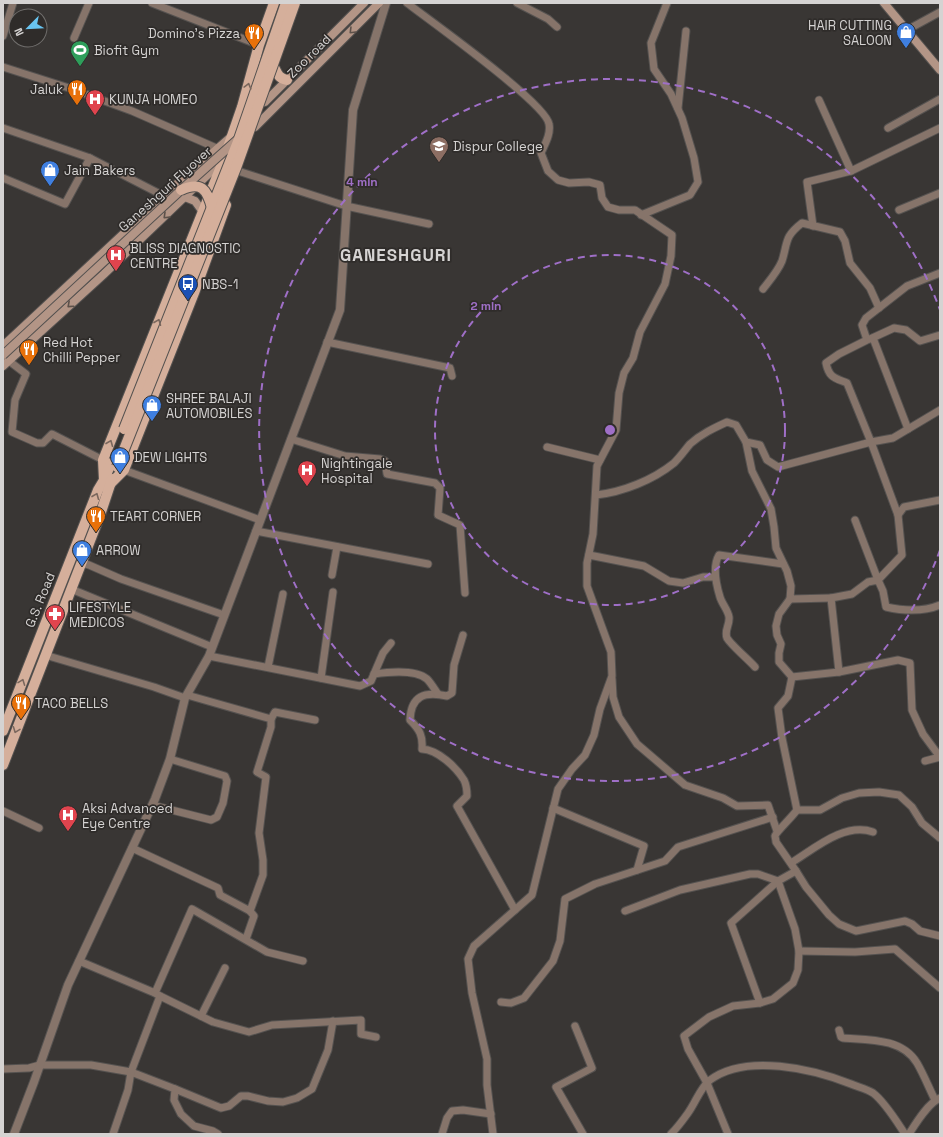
<svg xmlns="http://www.w3.org/2000/svg" width="943" height="1137" font-family="'Space Grotesk',sans-serif">
<rect width="100%" height="100%" fill="#393634"/>
<g fill="none" stroke-linecap="round" stroke-linejoin="round">
<g stroke="#555250" stroke-width="9">
<g id="minor">
<polyline points="152,3 259,45"/>
<path d="M407,3C429,20 546,103 549,124C551,134 545,144 541,153L548,171L558,180L569,183L589,182L600,185L602,198L608,207L619,210H635L672,235L671,256L665,284L640,332L633,358L624,373L619,393L616,430L597,466L593,534L587,563V586L611,652L612,676L600,709L594,735L585,755L572,769L558,789L532,895L474,946L468,959L472,993L487,1059V1085L493,1134"/>
<polyline points="517,3 548,19 557,27"/>
<polyline points="907,30 940,12"/>
<polyline points="3,36 13,3"/>
<polyline points="74,38 89,3"/>
<polyline points="3,67 69,88 132,111 221,150"/>
<polyline points="678,108 686,31"/>
<polyline points="3,128 90,158"/>
<polyline points="888,128 940,99"/>
<polyline points="238,171 346,206 429,224"/>
<polyline points="851,171 940,128"/>
<polyline points="3,178 65,204 90,158 164,196"/>
<polyline points="899,210 940,193"/>
<polyline points="641,215 690,195 698,182 694,158 682,118 671,94 654,69 651,43 667,3"/>
<polyline points="813,226 807,182 851,171 819,100"/>
<path d="M940,273L907,286L866,318L862,325L867,340L839,354L826,363C829,378 835,378 847,383L871,442L893,438L940,410"/>
<path d="M763,289C770,280 778,271 782,261C788,242 784,237 802,223L840,232L845,241L850,263L870,288L879,308"/>
<polyline points="873,338 908,429"/>
<polyline points="870,339 894,328 906,330 920,341 940,335"/>
<polyline points="327,342 450,368 452,376"/>
<polyline points="9,361 26,374 15,400 12,432 37,443 43,443 52,434 103,460"/>
<polyline points="291,439 345,456 380,459 385,461 387,474 435,483 440,488 438,515 460,525 465,593"/>
<polyline points="746,442 752,471 771,509 774,527 776,548 787,571 791,586 790,599 831,598"/>
<polyline points="547,447 600,460"/>
<polyline points="124,470 260,520"/>
<path d="M596,495C623,492 653,480 674,463C680,457 685,450 690,444C701,434 714,428 727,422L736,425L746,442L760,445L767,460L778,467L871,442L898,515"/>
<polyline points="855,520 878,580 902,555 898,515 904,507 940,500"/>
<polyline points="256,531 428,564"/>
<polyline points="589,555 644,566 669,581 683,583 703,577 715,577"/>
<polyline points="81,563 89,565 121,579 224,615"/>
<polyline points="332,575 337,547"/>
<polyline points="71,589 212,647"/>
<polyline points="790,599 779,614 776,626 777,635 781,644 779,653 779,662 792,677"/>
<path d="M463,635L454,665L452,693L447,696C424,691 411,696 410,720C420,730 423,736 422,749C438,750 456,767 464,780C466,784 467,791 467,796L457,806L515,910"/>
<polyline points="45,655 154,687 185,698"/>
<polyline points="209,656 360,686 371,681 383,653 391,643"/>
<polyline points="268,667 283,594"/>
<path d="M755,667C749,660 731,645 727,638C724,630 730,625 729,617C728,610 722,604 720,597C716,584 712,567 719,555L783,564"/>
<polyline points="839,672 898,660 910,663 912,710 923,734 940,757"/>
<path d="M374,674C388,672 415,669 427,679C431,683 435,690 438,694"/>
<polyline points="321,678 333,592"/>
<polyline points="612,679 613,697 619,717 637,744 685,785 723,798 737,806 768,805 777,831"/>
<polyline points="187,695 271,719 271,727 257,772 266,777 259,833 263,860 263,875 250,911 254,916 246,939"/>
<polyline points="271,719 275,712 315,720"/>
<polyline points="925,761 940,757"/>
<polyline points="152,805 211,820 217,817 223,803 227,781 225,776 170,759"/>
<polyline points="553,808 644,846 637,870"/>
<polyline points="797,810 820,810 842,798 859,793 879,792 899,795 912,807 922,823 940,838"/>
<polyline points="3,811 39,828"/>
<polyline points="132,848 218,888 220,895 250,911"/>
<path d="M791,863C814,849 844,822 873,832"/>
<path d="M796,871L776,842C776,840 775,837 775,836C776,832 793,816 797,810L782,738L778,708L788,696L792,677L839,672L831,598L852,594L868,582L878,580L883,591L886,607C904,611 923,612 940,605"/>
<polyline points="625,911 680,890 750,874 758,874 778,881 731,923 760,1003"/>
<polyline points="799,951 855,952 895,949 940,988"/>
<polyline points="79,961 155,993"/>
<polyline points="160,996 213,1022 249,1032 272,1025 361,1020 361,1034 376,1037"/>
<polyline points="501,1002 511,1003 524,998 553,961 560,941 565,899 595,884 665,861 678,847 773,817"/>
<polyline points="201,1016 225,968"/>
<polyline points="575,1026 592,1068 556,1087 583,1134"/>
<path d="M839,1030L841,1037L843,1038C869,1040 902,1038 917,1063C924,1075 929,1088 935,1100"/>
<polyline points="3,1069 29,1068 40,1065 91,1065 131,1072 175,1089 174,1100 181,1114 194,1126 213,1131 218,1134"/>
<polyline points="175,1089 221,1108 229,1106 241,1096 248,1096 268,1101 283,1102 297,1098 312,1089 328,1050 333,1021"/>
<polyline points="113,1134 128,1090 131,1072 160,996 155,993 192,909 267,952 303,961"/>
<polyline points="442,1134 447,1118 452,1111 463,1110 491,1114"/>
<path d="M671,1134C677,1128 683,1120 688,1113C696,1102 700,1088 710,1080C746,1053 813,1069 851,1084C858,1087 867,1089 873,1093C885,1102 897,1122 905,1134"/>
<polyline points="728,1134 707,1083 688,1049 684,1036 709,1017 733,1006 760,1003 773,999 793,983 798,970 799,951 795,929 778,881 796,871 806,887 829,915 839,924 856,931 905,921 912,924 920,931 940,936"/>
<path d="M909,1134C916,1123 928,1103 940,1098"/>
</g>
</g>
<g stroke="#555250" stroke-width="10">
<polyline id="tertiary" points="14,1134 34,1082 68,985 155,799 170,759 185,698 209,656 340,310 353,110 386,3"/>
</g>
<g stroke="#555250" stroke-width="10">
<g id="secondary">
<polyline points="884,3 940,70"/>
<polyline points="254,105 265,102 364,3"/>
<polyline points="247,127 255,127 379,3"/>
<polyline points="185,197 195,201 203,212"/>
<polyline points="3,346 178,183 232,136"/>
<polyline points="3,366 104,274 223,160"/>
</g>
</g>
<g stroke="#555250" stroke-width="12">
<g id="primary">
<path d="M275,69C278,75 279,78 287,80"/>
<polyline points="104,480 103,460 224,159 242,107 259,45 274,3"/>
<polyline points="110,484 124,470 194,293 226,205"/>
<polyline points="3,731 98,490 104,480 111,463"/>
<polyline points="3,765 100,515 112,479"/>
</g>
</g>
<use href="#minor" stroke="#86746a" stroke-width="7"/>
<use href="#tertiary" stroke="#86746a" stroke-width="8"/>
<use href="#secondary" stroke="#b39586" stroke-width="8"/>
<use href="#primary" stroke="#d5af9b" stroke-width="10"/>
<g stroke="#555250" stroke-width="10" stroke-linecap="butt">
<polyline id="secondary-bridge" points="3,355 181,190 238,139"/>
</g>
<g stroke="#555250" stroke-width="12" stroke-linecap="butt">
<g id="primary-bridge">
<path d="M181,190C201,181 207,189 212,208"/>
<polyline points="124,429 239,139 286,3"/>
<polyline points="117,467 236,168 295,3"/>
</g>
</g>
<use href="#secondary-bridge" stroke="#b39586" stroke-width="8"/>
<use href="#primary-bridge" stroke="#d5af9b" stroke-width="10"/>
</g>
<defs><path id="oneway-chevron" d="M-2-3.5L2.5 0L-2 3.5" fill="none" stroke-width="1.6" stroke-linecap="round" stroke-linejoin="round"/></defs>
<g stroke="#5d514a">
<use href="#oneway-chevron" transform="translate(352 31) rotate(135)"/>
<use href="#oneway-chevron" transform="translate(166 216) rotate(136)"/>
<use href="#oneway-chevron" transform="translate(70 305) rotate(138)"/>
</g>
<g stroke="#7a675d">
<use href="#oneway-chevron" transform="translate(248 86) rotate(-75)"/>
<use href="#oneway-chevron" transform="translate(158 322) rotate(-68)"/>
<use href="#oneway-chevron" transform="translate(110 443) rotate(-68)"/>
<use href="#oneway-chevron" transform="translate(96 496) rotate(-68)"/>
<use href="#oneway-chevron" transform="translate(22 682) rotate(-69)"/>
<use href="#oneway-chevron" transform="translate(16 730) rotate(111)"/>
</g>
<g fill="none" stroke="#9f6fc7" stroke-width="2" stroke-dasharray="7 5">
<circle cx="610" cy="430" r="175"/>
<path d="M940 550A351 351 0 1 1 940 310"/>
</g>
<defs>
<g id="shop-pin" transform="scale(1)"><path d="M0 17L-7.5 6A9.5 9.5 0 1 1 7.5 6Z" fill="#3f7fe0" stroke="#2f2c2a"/><path d="M-5-2.5h2.3a2.7 3.5 0 0 1 5.4 0H5L5.5 6h-11ZM-1.5-2.5h3a1.5 2.3 0 0 0-3 0Z" fill="#fff"/></g>
<g id="restaurant-pin" transform="scale(1)"><path d="M0 17L-7.5 6A9.5 9.5 0 1 1 7.5 6Z" fill="#e8710a" stroke="#2f2c2a"/><path d="M-5-6h1v4h1v-4h1v4h1v-4h1v5L-1.5 .5V6h-2V.5L-5-1ZM5-6V6H3V1.5H1.5Q1.5-4 5-6Z" fill="#fff"/></g>
<g id="stadium-pin" transform="scale(1)"><path d="M0 17L-7.5 6A9.5 9.5 0 1 1 7.5 6Z" fill="#2e9e5b" stroke="#2f2c2a"/><path d="M0-5a6.5 5 0 1 0 0 10a6.5 5 0 1 0 0-10ZM-3.5-1.8h7v3.6h-7Z" fill="#fff"/></g>
<g id="hospital-pin" transform="scale(1)"><path d="M0 17L-7.5 6A9.5 9.5 0 1 1 7.5 6Z" fill="#e0444e" stroke="#2f2c2a"/><path d="M-5-5h3v3.5h4V-5h3V5h-3V1.5h-4V5h-3Z" fill="#fff"/></g>
<g id="university-pin" transform="scale(1)"><path d="M0 17L-7.5 6A9.5 9.5 0 1 1 7.5 6Z" fill="#8d6e63" stroke="#2f2c2a"/><path d="M0-5L7-2L0 1L-7-2ZM-4 1L0 2.5L4 1V4Q0 6-4 4Z" fill="#fff"/></g>
<g id="bus-pin" transform="scale(1)"><path d="M0 17L-7.5 6A9.5 9.5 0 1 1 7.5 6Z" fill="#1a4fb4" stroke="#2f2c2a"/><path d="M-5-6H5V4H4V6H2V4H-2V6H-4V4H-5ZM-3.5-4V0h7V-4ZM-3.5 1.2v1.5H-2V1.2ZM2 1.2v1.5H3.5V1.2Z" fill="#fff"/></g>
<g id="pharmacy-pin" transform="scale(1)"><path d="M0 17L-7.5 6A9.5 9.5 0 1 1 7.5 6Z" fill="#e0444e" stroke="#2f2c2a"/><path d="M-2-6h4v4h4v4h-4v4h-4v-4h-4v-4h4Z" fill="#fff"/></g>
</defs>
<g fill-rule="evenodd">
<use href="#shop-pin" x="906" y="32"/>
<use href="#restaurant-pin" x="254" y="33"/>
<use href="#stadium-pin" x="80" y="50"/>
<use href="#restaurant-pin" x="77" y="89"/>
<use href="#hospital-pin" x="95" y="99"/>
<use href="#university-pin" x="439" y="146"/>
<use href="#shop-pin" x="50" y="170"/>
<use href="#hospital-pin" x="116" y="255"/>
<use href="#bus-pin" x="188" y="284"/>
<use href="#restaurant-pin" x="29" y="349"/>
<use href="#shop-pin" x="152" y="405"/>
<use href="#shop-pin" x="120" y="457"/>
<use href="#hospital-pin" x="307" y="470"/>
<use href="#restaurant-pin" x="96" y="516"/>
<use href="#shop-pin" x="82" y="550"/>
<use href="#pharmacy-pin" x="55" y="614"/>
<use href="#restaurant-pin" x="21" y="703"/>
<use href="#hospital-pin" x="68" y="815"/>
</g>
<g text-anchor="middle" dominant-baseline="central" stroke-width="3.5" stroke-linejoin="round" paint-order="stroke">
<g font-size="13" fill="#d5d3d2" stroke="#2f2c2a" text-anchor="start">
<text x="892" y="25" text-anchor="end">HAIR CUTTING<tspan x="892" dy="15">SALOON</tspan></text>
<text x="240" y="33" text-anchor="end">Domino's Pizza</text>
<text x="94" y="50">Biofit Gym</text>
<text x="63" y="89" text-anchor="end">Jaluk</text>
<text x="109" y="99">KUNJA HOMEO</text>
<text x="453" y="146">Dispur College</text>
<text x="64" y="170">Jain Bakers</text>
<text x="130" y="248">BLISS DIAGNOSTIC<tspan x="130" dy="15">CENTRE</tspan></text>
<text x="202" y="284">NBS-1</text>
<text x="43" y="342">Red Hot<tspan x="43" dy="15">Chilli Pepper</tspan></text>
<text x="166" y="398">SHREE BALAJI<tspan x="166" dy="15">AUTOMOBILES</tspan></text>
<text x="134" y="457">DEW LIGHTS</text>
<text x="321" y="463">Nightingale<tspan x="321" dy="15">Hospital</tspan></text>
<text x="110" y="516">TEART CORNER</text>
<text x="96" y="550">ARROW</text>
<text x="69" y="607">LIFESTYLE<tspan x="69" dy="15">MEDICOS</tspan></text>
<text x="35" y="703">TACO BELLS</text>
<text x="82" y="808">Aksi Advanced<tspan x="82" dy="15">Eye Centre</tspan></text>
</g>
<g font-size="13" fill="#d5d3d2" stroke="#2f2c2a">
<text transform="translate(309 56) rotate(-45)">Zoo road</text>
<text transform="translate(165 189) rotate(-42)">Ganeshguri Flyover</text>
<text transform="translate(40 600) rotate(-68)">G.S. Road</text>
</g>
<g font-size="17" font-weight="bold" letter-spacing="1" fill="#d5d3d2" stroke="#2f2c2a">
<text x="396" y="255">GANESHGURI</text>
</g>
</g>
<circle cx="610" cy="430" r="6" fill="#9f6fc7" stroke="#2f2c2a" stroke-width="2"/>
<g font-size="12" text-anchor="middle" font-weight="bold" fill="#9f6fc7" stroke="#2f2c2a" stroke-width="3.5" stroke-linejoin="round" paint-order="stroke">
<text x="362" y="186">4 min</text>
<text x="486" y="310">2 min</text>
</g>
<rect width="943" height="1137" fill="none" stroke="#d5d3d2" stroke-width="8"/>
<g transform="translate(28 28) rotate(246)"><circle r="19" fill="#2f2c2a" stroke="#716f6d"/>
<path d="M0-3L7 15L0 10L-7 15Z" fill="#68c4f0"/>
<text y="-6" font-size="11" font-weight="bold" text-anchor="middle" fill="#d5d3d2">N</text>
</g>
</svg>
